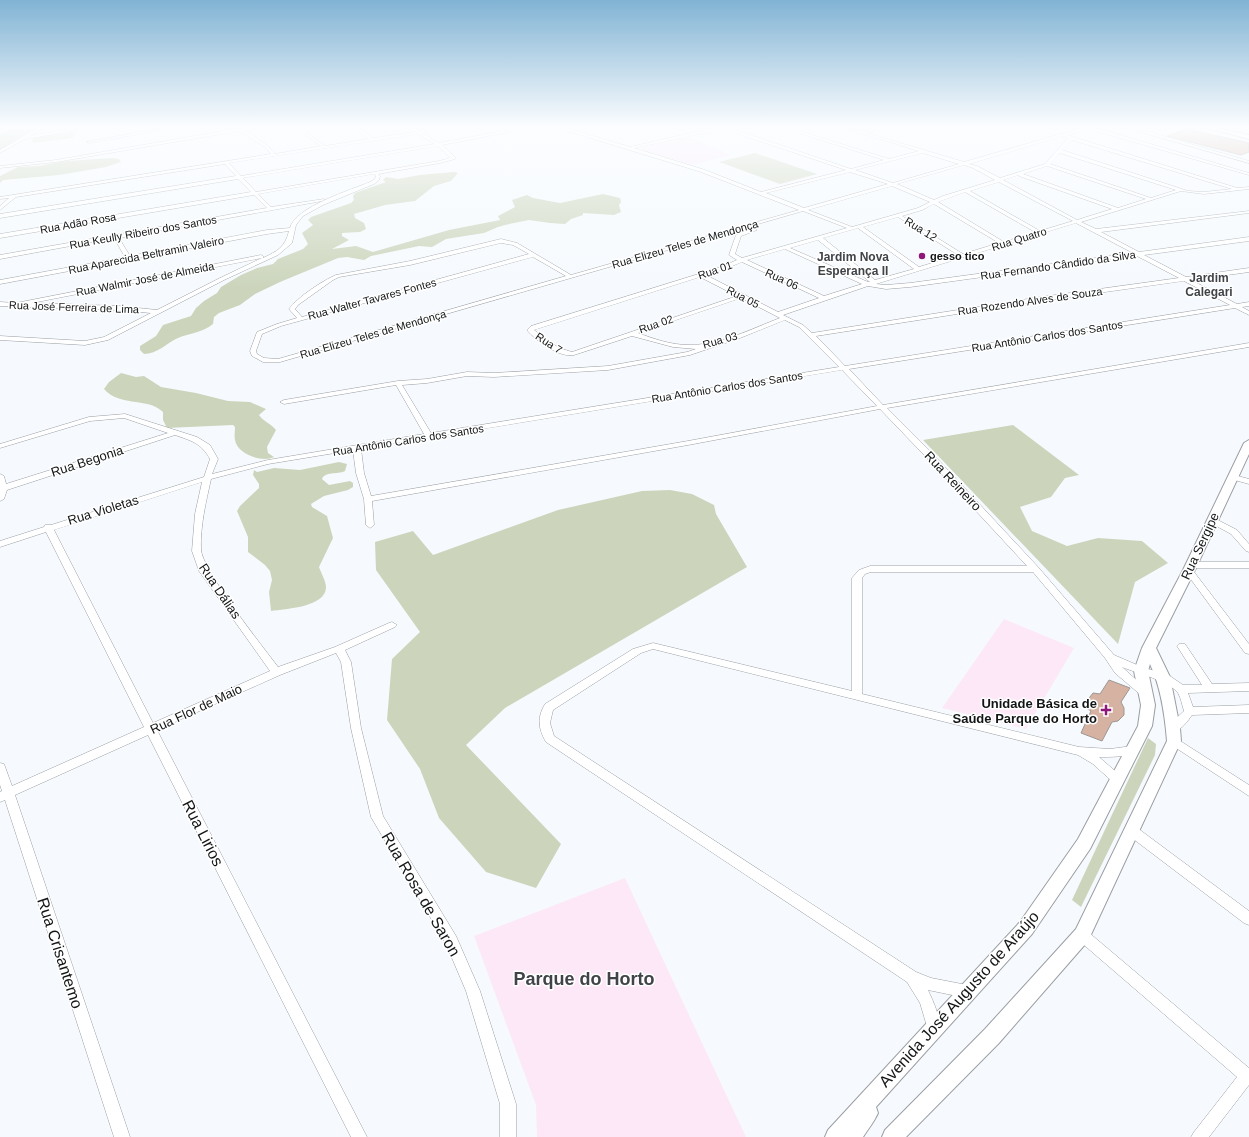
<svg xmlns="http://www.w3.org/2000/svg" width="1249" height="1137" font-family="Helvetica,sans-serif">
<rect width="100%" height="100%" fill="#f6fafe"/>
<g fill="#fde8f8">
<polygon points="686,137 726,152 724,153 730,155 692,165 643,150 641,148"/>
<polygon points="1004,619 1074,648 1026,729 942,708"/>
<polygon points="625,878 746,1137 537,1137 536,1105 474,936"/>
</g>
<g fill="#ccd5bc">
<polygon points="24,127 37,127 0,149 0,135 10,130"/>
<polygon points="75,131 76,133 72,138 33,143 32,138"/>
<polygon points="755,153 817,174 780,184 719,162"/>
<polygon points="113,158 119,159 121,162 106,167 59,175 3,180 0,183 0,176 18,167 38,166 66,161"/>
<path d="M454,172L458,173L451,181L434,186L415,201L385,205L354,214L355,218L364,223L366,229L360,232L342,233V236L349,240L332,249L356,246L373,252L449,230L500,220L498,216L515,207L512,200L527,195L533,198L560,203L603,194L620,198L621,202L619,205L621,212L614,215L583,213V215L571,219L565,224L550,223L529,220L509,224L498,227L484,233L446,239L432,247L419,246L371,256L364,260L347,257L338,258L280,282L255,294L240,305L219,313L214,317L213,324C202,333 190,333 178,338C167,343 157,354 144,354L140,350V346L156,336L163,325L191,316L196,308L204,301L217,293L221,287L241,275L257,268L273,264L278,259L303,249L308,244L302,233L313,225L308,220L311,217L351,203L354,200L353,196L355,193L386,182L383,180L386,177L398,179L420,175Z"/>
<path d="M121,373L136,377L144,376L161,387L196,393L228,401L250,402L266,409L259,415C263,421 270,423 276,430L267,447L268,453L274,457C262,463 237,454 235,440C234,436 235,431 235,427L233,425L167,428L163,420V412C148,397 119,407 104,389L109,382Z"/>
<polygon points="1013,425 1079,475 1065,478 1051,497 1020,507 1032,531 1067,546 1098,538 1142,541 1168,563 1135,582 1118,644 923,440"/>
<path d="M339,462L347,464L345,471C337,475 325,471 322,479L329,485L350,481L353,483V487L348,490L324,496L311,504L312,507L327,516L333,538L319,567C321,573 326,581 326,588C325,607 286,609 271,611L269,592L272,580L270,571L265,565L248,552V537L237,511L240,506L259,488V484L253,475L254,470L257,472L274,468L300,470Z"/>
<polygon points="670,490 692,494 714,505 716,514 747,567 505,708 466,745 561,844 536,888 486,872 439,818 420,769 387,720 392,659 420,632 376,570 375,542 413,531 433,555 558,510 642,491"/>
<polygon points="1148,738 1156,744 1155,755 1081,907 1072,900"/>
</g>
<g fill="#d6b2a2" stroke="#9c9795">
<polygon points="1187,129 1249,143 1249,152 1241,155 1167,136"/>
<polygon points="1109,680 1130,688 1121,702 1124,708 1124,715 1118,721 1112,722 1102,741 1081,733 1091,711 1083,706 1093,693 1100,694"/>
</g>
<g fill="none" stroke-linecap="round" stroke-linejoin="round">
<g stroke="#9a9ea2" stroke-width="1">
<g id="minor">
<polygon points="7,127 13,127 0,134 0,131"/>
<polygon points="39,127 44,127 30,136 83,127 95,127 25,139 0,153 0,150"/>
<polygon points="168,127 179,127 89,143 87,142"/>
<path d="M247,127H258L244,130L267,145L275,154L321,146L294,127H299L325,146L369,139L352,127H357L374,138L415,132L408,127H413L419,131L443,127H455L423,133L439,143L525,127H535L442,145L455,157V159L440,163L378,174L380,176L379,180L374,184L323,205L303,216L296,225L292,243L278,255L224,280L108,340L85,345L0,340V336L85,341L104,337L151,313L119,310L0,306V302L16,303L261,255L263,256V258C278,251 285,247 289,231L267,234L0,284V280L125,257L114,238L0,259V255L267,208L254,195L0,238V234L251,192L238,179L0,218V214L236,176L225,164L16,197L0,210V206L9,198L0,199V197L271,154L265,147L239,131L56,162L0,168V166L56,160ZM418,134L435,144L241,176L229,163ZM438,146L450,158L439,161L256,192L243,178ZM374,174L376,176L375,179L370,182C351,190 295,207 290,228L267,230L130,256L119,238L322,201L324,200V199L271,207L258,194ZM262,258L220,278L157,310L119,306L32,303Z"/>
<path d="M555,127H563L630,147L717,127H727L851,169L884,160L780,127H787L889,159L919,151L841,127C849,127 857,132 864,131C872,131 879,127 887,127L867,133L964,162L1085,127H1093L1249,173V175L1089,129L1067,135L1237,188L1249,187V189L1204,194L1181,191L1081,222L1096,229L1249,211V213L1101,232L1139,252L1249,237V241L1144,255L1186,277L1249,268V272L1191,280L1237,304L1249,302V306L1242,307L1249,311V315L1235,308L849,369L883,405L1249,343V347L887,408L931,452L1038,567L1114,655L1144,668L1167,674L1183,685H1202L1177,646L1179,644H1185L1212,684L1249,683V691L1188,693L1193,707L1249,705V713L1192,715C1187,722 1179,734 1169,731L1168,728L1169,725L1184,711C1182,705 1181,698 1178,693C1170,681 1136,673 1122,667L1151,693L1150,696H1142L1115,673L1105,658L1033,572H871L865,574L862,578V694L1079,747L1110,749L1132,746L1136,747L1138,750L1136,753C1124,757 1111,757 1099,757L1122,777L1124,780L1122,783L1118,785L1114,783L1093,764L1078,755L653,649L641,653L553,710L550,723L554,736L916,972L931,978L972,986L974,991L972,996L967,998L928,990C933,1001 943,1022 939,1033L934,1035L929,1033L920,1003L907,982L546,742C538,728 537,718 545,704L633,649L653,643L852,691V578L859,570L870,566H1027L925,456L880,409L688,445L372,501L374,525L370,528L366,525L364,499L356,473L353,450L268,464L211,479C206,502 200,526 201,549C201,569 263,647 278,667L335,647L389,623L392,622L397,625L395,627L345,650L351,662L361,728L383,816L456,936L480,991L516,1104V1137H500V1104L466,991L446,944L371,817L351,728L341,662L336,653L280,675L157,730L367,1137H351L148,735L15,795L130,1137H114L5,800L0,802V792L2,791L0,785V763L4,764L12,786L144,727L46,532L0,547V541L44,527L45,525H51L204,477L210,459C201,443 192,441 175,435L7,490L4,499L0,501V474L4,476L6,484L168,433L124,418L90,421L0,448V444L89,417L125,414L197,437L210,445L218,459L212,474L268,460L424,434L396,385L284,404L280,402L284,400L398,381L427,379L467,372L494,373L608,366L687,352L696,349L673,347L632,336L574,355C560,358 536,341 527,330L531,326L721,267L737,260L729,255L736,235L754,228L757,230L741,236L735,254L742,258L847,228L803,211L280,362H263L252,356L250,351L257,332L277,324L297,318L289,309C298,297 322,281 336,275L410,261L501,239L517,243L571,275L799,210L701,172ZM723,129L846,170L761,192L705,170L634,148ZM1063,136L1068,138L1045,164L1000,178L977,166L969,164ZM1072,140L1232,189L1204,192L1188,191L1062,150ZM923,153L959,164L893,183L855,170ZM1060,153L1176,190L1151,198L1050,164ZM964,165L973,168L995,180L943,196L934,200L897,184ZM1047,166L1146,199L1118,208L1023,174ZM850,172L888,184L804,208L766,193ZM1019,175V176L1112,209L1077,220L1003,180ZM999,182L1073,221L1040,231L970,191ZM892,186L930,202L918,208L852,227L808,210ZM965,192L1035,232L1004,242L938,202ZM934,204L999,243L963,254L902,216L922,210ZM898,217L958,255L919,267L863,227ZM1076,223L1133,253L910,283L886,285L876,284ZM858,228L914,269L875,280L823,238ZM818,240L870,282H868L790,248ZM501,243L513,245L529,254L302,317L295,309L298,305L333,280L339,277L410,265ZM785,249L862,284L824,296L747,260ZM1137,256L1179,278L1034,298L812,333L803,325L783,315L868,286L886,289L910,287ZM533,257L566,276L278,359L264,358L257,354L256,351L262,334L281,326ZM742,262L819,298L778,312L706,275L725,269ZM700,277L737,296L572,352L559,348L534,330ZM1184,281L1230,305L845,366L816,336L1034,302ZM741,298L780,318C751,329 721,345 689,345C671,345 654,339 638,333ZM785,320L799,327L839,367L431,433L402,385L427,383L467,376L494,377L608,370L690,355L740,338ZM842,370L877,406L688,441L371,496L364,473L361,449ZM202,482L195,514L192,551L199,571L270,671L153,723L54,530Z"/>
<polygon points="1124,127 1132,127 1249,161 1249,163"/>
<polygon points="1231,475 1234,475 1249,479 1249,484 1231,479 1230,477"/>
<polygon points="1212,517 1237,530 1249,544 1249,552 1246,551 1231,534 1209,522 1208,520 1209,518"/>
<polygon points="1191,562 1249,562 1249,568 1191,568 1249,644 1249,654 1245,653 1184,570 1189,567 1187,565 1188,563"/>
<polygon points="1174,737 1249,785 1249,796 1170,744 1169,741 1170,738"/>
<polygon points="1132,826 1136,827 1249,911 1249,925 1244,923 1128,835 1126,831 1128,827"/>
<polygon points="1082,929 1087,931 1249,1068 1249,1085 1209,1137 1191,1137 1194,1132 1237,1077 1077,939 1075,935 1077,931"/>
</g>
</g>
<g stroke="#9a9ea2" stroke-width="2">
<g id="tertiary">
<polygon points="1204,127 1214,127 1249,135 1249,139"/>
<path d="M1249,440V454L1195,570L1156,648L1170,677L1180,728L1181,741L1088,941L999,1043L906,1137H882L885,1130L985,1029L1076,929L1167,741C1165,716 1161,687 1150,664L1148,671L1155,705L1152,726L1090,849L1032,934L876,1107L878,1113C874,1122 868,1129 863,1137H825L828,1130L1020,922L1078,839L1138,726L1141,705L1134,671L1142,648L1183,570L1244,443Z"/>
</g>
</g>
<use href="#minor" fill="#fff" fill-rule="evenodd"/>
<use href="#tertiary" fill="#fff" fill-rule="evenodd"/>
</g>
<linearGradient id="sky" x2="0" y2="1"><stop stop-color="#81b3d4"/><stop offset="0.44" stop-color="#fbfdff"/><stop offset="1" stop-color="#fbfdff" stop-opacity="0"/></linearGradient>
<rect width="1249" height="287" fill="url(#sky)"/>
<g fill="#8d1879" stroke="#fff" stroke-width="1.5">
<circle cx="922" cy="256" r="4"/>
<path d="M1104 704h4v4h4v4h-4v4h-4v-4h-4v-4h4z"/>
</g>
<g text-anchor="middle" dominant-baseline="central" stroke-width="3" stroke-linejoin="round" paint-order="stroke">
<g font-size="11" fill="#121415" stroke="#fff">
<text transform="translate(78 223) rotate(-10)">Rua Adão Rosa</text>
<text transform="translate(921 229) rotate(32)">Rua 12</text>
<text transform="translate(143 232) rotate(-10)">Rua Keully Ribeiro dos Santos</text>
<text transform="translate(1019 239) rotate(-17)">Rua Quatro</text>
<text transform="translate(685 244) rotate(-16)">Rua Elizeu Teles de Mendonça</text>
<text transform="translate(146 255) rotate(-11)">Rua Aparecida Beltramin Valeiro</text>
<text transform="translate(1058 265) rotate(-8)">Rua Fernando Cândido da Silva</text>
<text transform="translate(715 270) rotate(-19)">Rua 01</text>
<text transform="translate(145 279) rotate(-11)">Rua Walmir José de Almeida</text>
<text transform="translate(782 279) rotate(25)">Rua 06</text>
<text transform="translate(743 297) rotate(27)">Rua 05</text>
<text transform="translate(372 299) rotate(-15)">Rua Walter Tavares Fontes</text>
<text transform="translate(1030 301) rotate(-8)">Rua Rozendo Alves de Souza</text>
<text transform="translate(74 307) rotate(2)">Rua José Ferreira de Lima</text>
<text transform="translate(656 324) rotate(-19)">Rua 02</text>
<text transform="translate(373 334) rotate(-16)">Rua Elizeu Teles de Mendonça</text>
<text transform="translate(1047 336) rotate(-9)">Rua Antônio Carlos dos Santos</text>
<text transform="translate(720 340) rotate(-16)">Rua 03</text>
<text transform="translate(549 343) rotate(33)">Rua 7</text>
<text transform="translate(727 387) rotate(-9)">Rua Antônio Carlos dos Santos</text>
<text transform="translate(408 440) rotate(-9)">Rua Antônio Carlos dos Santos</text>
</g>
<g font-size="11" font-weight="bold" fill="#121415" stroke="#fff" text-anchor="start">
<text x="930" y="256">gesso tico</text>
</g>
<g font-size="12" font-weight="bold" fill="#404347" stroke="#fff">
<text x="853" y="257">Jardim Nova<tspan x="853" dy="14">Esperança II</tspan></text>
<text x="1209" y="278">Jardim<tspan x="1209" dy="14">Calegari</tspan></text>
</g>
<g font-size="13" fill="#121415" stroke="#fff">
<text transform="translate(87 461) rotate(-18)">Rua Begonia</text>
<text transform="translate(953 481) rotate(47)">Rua Reineiro</text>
<text transform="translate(103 510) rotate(-17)">Rua Violetas</text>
<text transform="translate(1200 546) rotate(-65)">Rua Sergipe</text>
<text transform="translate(220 591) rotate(56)">Rua Dálias</text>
<text transform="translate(196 709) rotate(-25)">Rua Flor de Maio</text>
</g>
<g font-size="13" font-weight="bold" fill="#121415" stroke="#fff" text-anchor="end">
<text x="1097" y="703">Unidade Básica de<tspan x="1097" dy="15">Saúde Parque do Horto</tspan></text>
</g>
<g font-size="16" fill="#121415" stroke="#fff">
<text transform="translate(203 833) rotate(63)">Rua Lirios</text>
<text transform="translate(421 894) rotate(60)">Rua Rosa de Saron</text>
<text transform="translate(60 953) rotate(72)">Rua Crisantemo</text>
<text transform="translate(959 999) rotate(-48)">Avenida José Augusto de Araújo</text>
</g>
<g font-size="18" font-weight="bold" fill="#404347" stroke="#fff">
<text x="584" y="979">Parque do Horto</text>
</g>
</g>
</svg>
